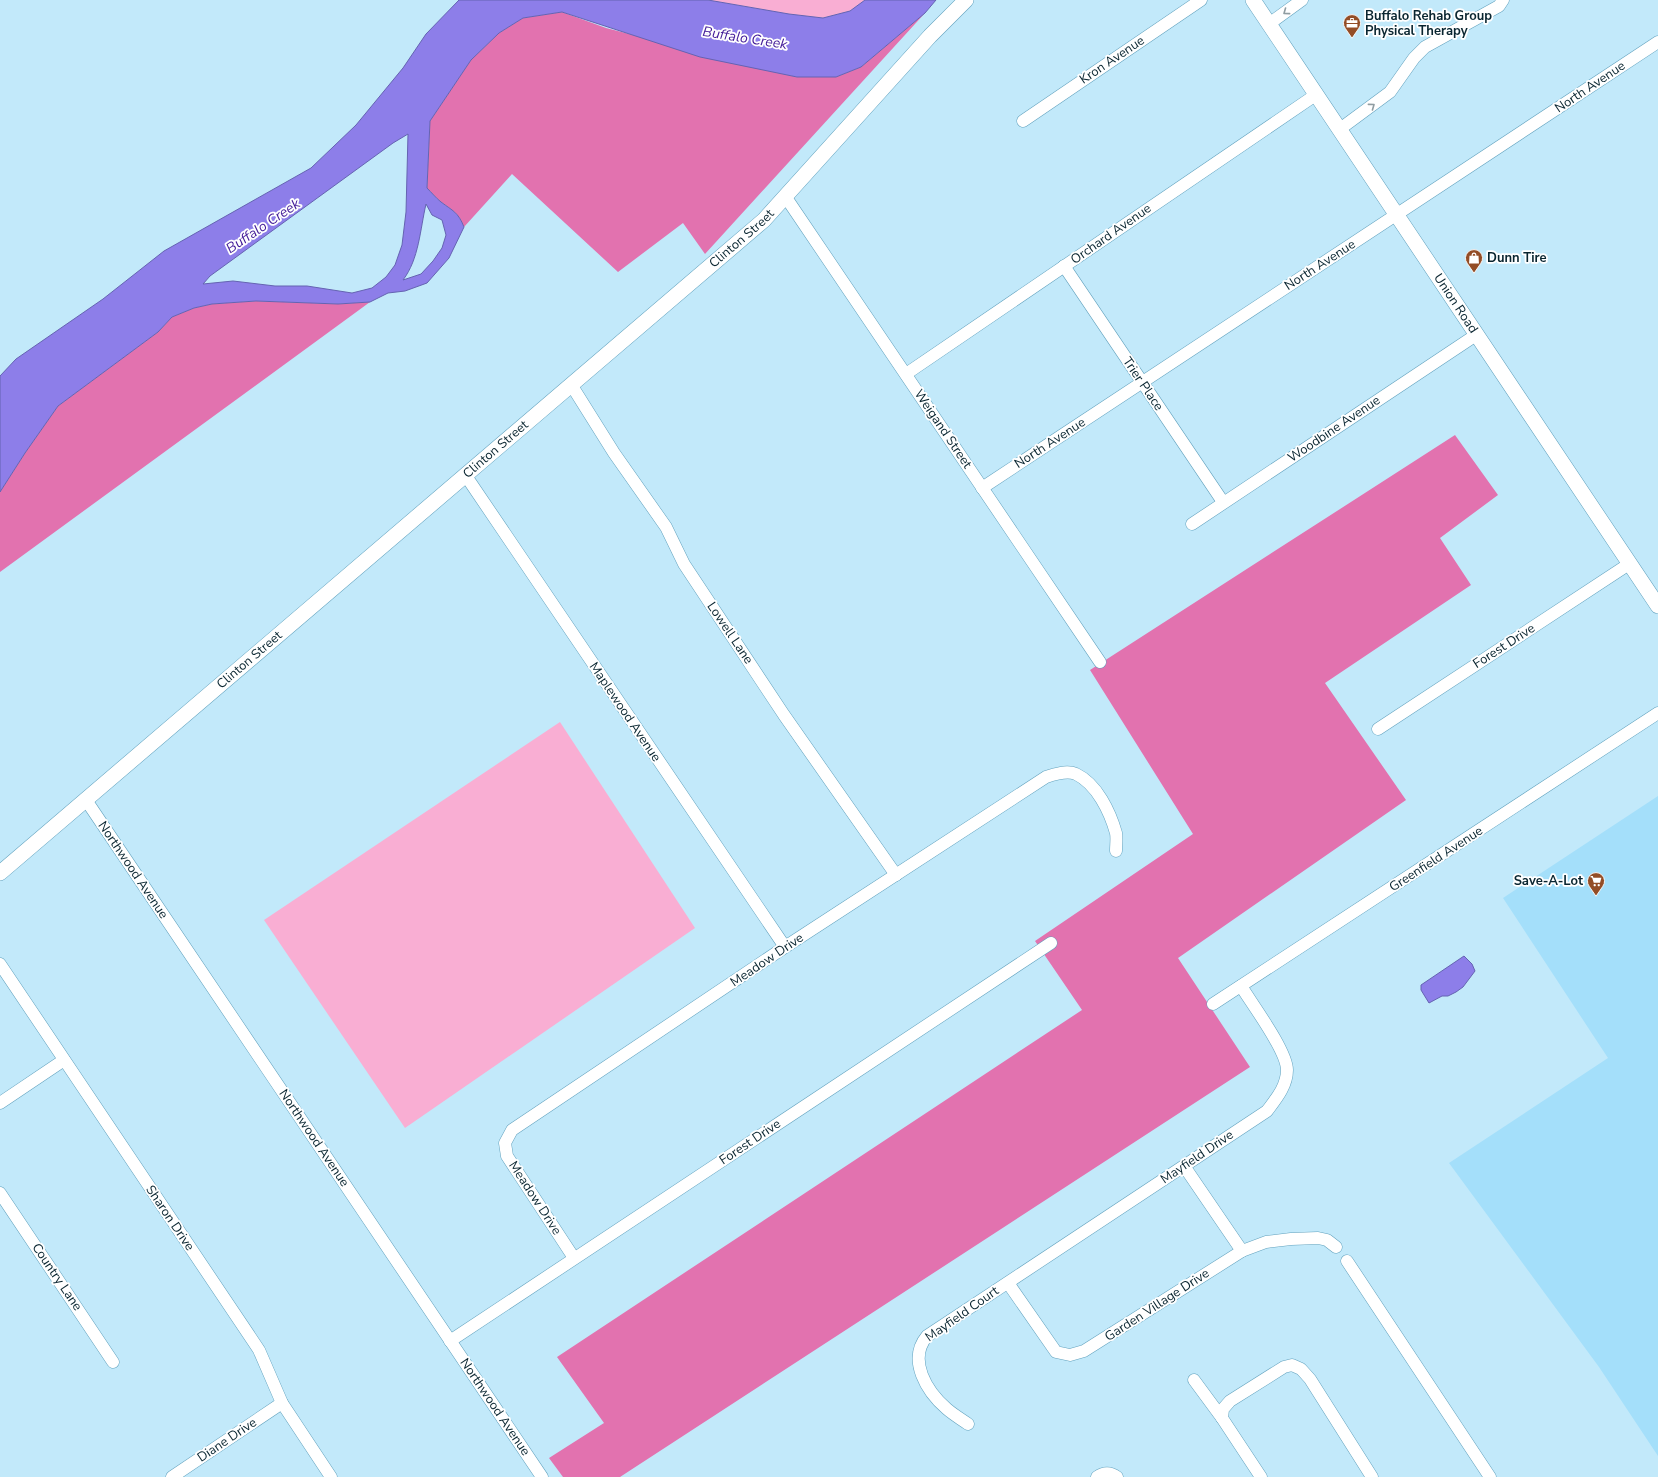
<svg xmlns="http://www.w3.org/2000/svg" width="1658" height="1477" font-family="'Nunito Sans',sans-serif">
<rect width="100%" height="100%" fill="#c2e9fa"/>
<polygon fill="#a4dffa" points="1658,796 1658,1456 1599,1367 1449,1163 1608,1058 1503,898"/>
<g fill="#f9aed3">
<polygon points="708,0 865,0 850,11 823,18 789,14"/>
<polygon points="560,722 695,928 405,1128 264,920"/>
</g>
<g fill="#e272af">
<path d="M562,12L606,28L797,77H836L861,67L925,13L705,254L683,223L618,272L512,174L464,227C458,212 453,211 441,202C436,198 431,192 427,188L430,121L471,60L499,33L523,18Z"/>
<polygon points="256,301 338,304 370,302 0,572 0,492 25,453 58,406 158,332 172,317 194,308 212,304"/>
<polygon points="1455,435 1498,495 1440,538 1471,585 1325,683 1406,800 1178,958 1250,1067 620,1477 563,1477 549,1458 604,1423 557,1357 1082,1010 1035,941 1193,834 1090,670"/>
</g>
<g fill="#8d7ee9" stroke="#6563b2" fill-rule="evenodd">
<path d="M459,0H708L789,14L823,18L850,11L865,0H936L925,13L861,67L836,77H797L700,57L562,12L523,18L499,33L471,60L430,121L427,188C431,192 436,198 441,202C453,211 458,212 464,227L449,258L427,283L405,291L388,293L370,302L338,304L256,301L212,304L194,308L172,317L158,332L58,406L25,453L0,492V376L16,359L103,299L164,251L311,168L356,125L403,68L426,34ZM408,134L406,212L402,245L395,265L386,277L372,288L352,293L307,286H275L233,281L203,284L210,276L393,143ZM426,204L432,215L442,220L446,235L442,248L433,261L421,274L403,280C419,259 420,230 426,204Z"/>
<polygon points="1464,956 1472,964 1475,971 1463,987 1456,992 1448,996 1442,996 1429,1003 1421,990 1421,985"/>
</g>
<g fill="none" stroke-linecap="round" stroke-linejoin="round">
<g stroke="#62a2be" stroke-width="13">
<g id="minor">
<polyline points="1269,24 1302,0"/>
<polyline points="1023,121 1201,0"/>
<polyline points="1340,129 1390,92 1414,58 1425,47 1499,6 1503,0"/>
<polyline points="785,196 1100,662"/>
<polyline points="1064,266 1223,502"/>
<polyline points="906,374 1317,94"/>
<polyline points="572,386 614,453 666,527 684,564 784,715 896,875"/>
<polyline points="466,476 785,947"/>
<polyline points="982,488 1658,42"/>
<polyline points="1192,524 1476,335"/>
<polyline points="1378,729 1629,564"/>
<polyline points="86,800 542,1477"/>
<polyline points="0,964 259,1350 282,1403 331,1477"/>
<polyline points="1213,1004 1658,713"/>
<polyline points="0,1103 64,1060"/>
<polyline points="1184,1166 1242,1251"/>
<polyline points="0,1193 113,1362"/>
<path d="M574,1258L507,1156L505,1143L512,1130L785,947L1046,777C1055,774 1067,770 1076,774C1097,784 1110,812 1116,833C1117,838 1116,845 1116,851"/>
<polyline points="1347,1261 1490,1477"/>
<polyline points="1008,1283 1056,1352 1070,1355 1084,1351 1242,1251 1266,1242 1291,1239 1318,1238 1327,1240 1336,1247"/>
<polyline points="450,1341 1051,943"/>
<polyline points="1194,1380 1222,1418"/>
<path d="M968,1424C961,1419 954,1415 947,1409C927,1392 907,1360 927,1336L1267,1111C1276,1099 1287,1086 1287,1070C1287,1051 1252,1004 1241,986"/>
<polyline points="172,1477 282,1403"/>
<path d="M1097,1477C1104,1472 1110,1472 1117,1477"/>
<polyline points="1261,1477 1222,1418 1223,1409 1230,1401 1284,1367 1292,1365 1301,1369 1310,1379 1372,1477"/>
</g>
</g>
<g stroke="#62a2be" stroke-width="16">
<g id="major">
<path id="s1" d="M1253,0L1658,606"/>
<path id="s2" d="M0,873L764,220L930,36L966,0"/>
</g>
</g>
<use href="#minor" stroke="#fff" stroke-width="12"/>
<use href="#major" stroke="#fff" stroke-width="15"/>
</g>
<defs><path id="oneway-chevron" d="M-2-3.5L2.5 0L-2 3.5" fill="none" stroke-width="1.6" stroke-linecap="round" stroke-linejoin="round"/></defs>
<g stroke="#909da2">
<use href="#oneway-chevron" transform="translate(1286 12) rotate(144)"/>
<use href="#oneway-chevron" transform="translate(1372 106) rotate(-36)"/>
</g>
<defs>
<g id="office-pin" transform="scale(0.9)"><path d="M0 17L-7.5 6A9.5 9.5 0 1 1 7.5 6Z" fill="#934d26" stroke="#fff"/><path d="M-6-3h4V-5.5h4V-3h4V5H-6ZM-1-4.5V-3h2v-1.5ZM-6 0V1H6V0Z" fill="#fff"/></g>
<g id="shop-pin" transform="scale(0.9)"><path d="M0 17L-7.5 6A9.5 9.5 0 1 1 7.5 6Z" fill="#934d26" stroke="#fff"/><path d="M-5-2.5h2.3a2.7 3.5 0 0 1 5.4 0H5L5.5 6h-11ZM-1.5-2.5h3a1.5 2.3 0 0 0-3 0Z" fill="#fff"/></g>
<g id="supermarket-pin" transform="scale(0.9)"><path d="M0 17L-7.5 6A9.5 9.5 0 1 1 7.5 6Z" fill="#934d26" stroke="#fff"/><path d="M-6-5.5h2.5l.6 2H6L4.5 2H-2.5L-4.4-4H-6ZM-1.5 3.2a1.3 1.3 0 1 0 .1 0ZM3 3.2a1.3 1.3 0 1 0 .1 0Z" fill="#fff"/></g>
</defs>
<g fill-rule="evenodd">
<use href="#office-pin" x="1352" y="23"/>
<use href="#shop-pin" x="1474" y="258"/>
<use href="#supermarket-pin" x="1596" y="881"/>
</g>
<g text-anchor="middle" dominant-baseline="central" stroke-width="3.5" stroke-linejoin="round" paint-order="stroke">
<g font-size="13" font-weight="bold" fill="#092530" stroke="#fff" text-anchor="start">
<text x="1365" y="16">Buffalo Rehab Group<tspan x="1365" dy="15">Physical Therapy</tspan></text>
<text x="1487" y="258">Dunn Tire</text>
<text x="1583" y="881" text-anchor="end">Save-A-Lot</text>
</g>
<g font-size="13" fill="#092530" stroke="#fff">
<text transform="translate(1112 60) rotate(-34)">Kron Avenue</text>
<text transform="translate(1590 87) rotate(-34)">North Avenue</text>
<text transform="translate(1111 234) rotate(-35)">Orchard Avenue</text>
<text stroke="none"><textPath href="#s2" startOffset="976">Clinton Street</textPath></text>
<text transform="translate(1320 265) rotate(-33)">North Avenue</text>
<text stroke="none"><textPath href="#s1" startOffset="365">Union Road</textPath></text>
<text transform="translate(1143 384) rotate(56)">Trier Place</text>
<text transform="translate(943 429) rotate(56)">Weigand Street</text>
<text transform="translate(1334 429) rotate(-34)">Woodbine Avenue</text>
<text transform="translate(1050 443) rotate(-33)">North Avenue</text>
<text stroke="none"><textPath href="#s2" startOffset="652">Clinton Street</textPath></text>
<text transform="translate(730 633) rotate(56)">Lowell Lane</text>
<text transform="translate(1504 646) rotate(-33)">Forest Drive</text>
<text stroke="none"><textPath href="#s2" startOffset="328">Clinton Street</textPath></text>
<text transform="translate(625 712) rotate(56)">Maplewood Avenue</text>
<text transform="translate(1436 859) rotate(-33)">Greenfield Avenue</text>
<text transform="translate(133 870) rotate(56)">Northwood Avenue</text>
<text transform="translate(767 960) rotate(-34)">Meadow Drive</text>
<text transform="translate(314 1138) rotate(56)">Northwood Avenue</text>
<text transform="translate(750 1142) rotate(-34)">Forest Drive</text>
<text transform="translate(1197 1157) rotate(-34)">Mayfield Drive</text>
<text transform="translate(535 1198) rotate(57)">Meadow Drive</text>
<text transform="translate(170 1218) rotate(56)">Sharon Drive</text>
<text transform="translate(57 1277) rotate(56)">Country Lane</text>
<text transform="translate(1157 1305) rotate(-33)">Garden Village Drive</text>
<text transform="translate(962 1314) rotate(-35)">Mayfield Court</text>
<text transform="translate(495 1407) rotate(56)">Northwood Avenue</text>
<text transform="translate(227 1440) rotate(-34)">Diane Drive</text>
</g>
<g font-size="14" font-style="italic" fill="#411997" stroke="#fff">
<text transform="translate(745 38) rotate(9)">Buffalo Creek</text>
<text transform="translate(263 226) rotate(-34)">Buffalo Creek</text>
</g>
</g>
</svg>
